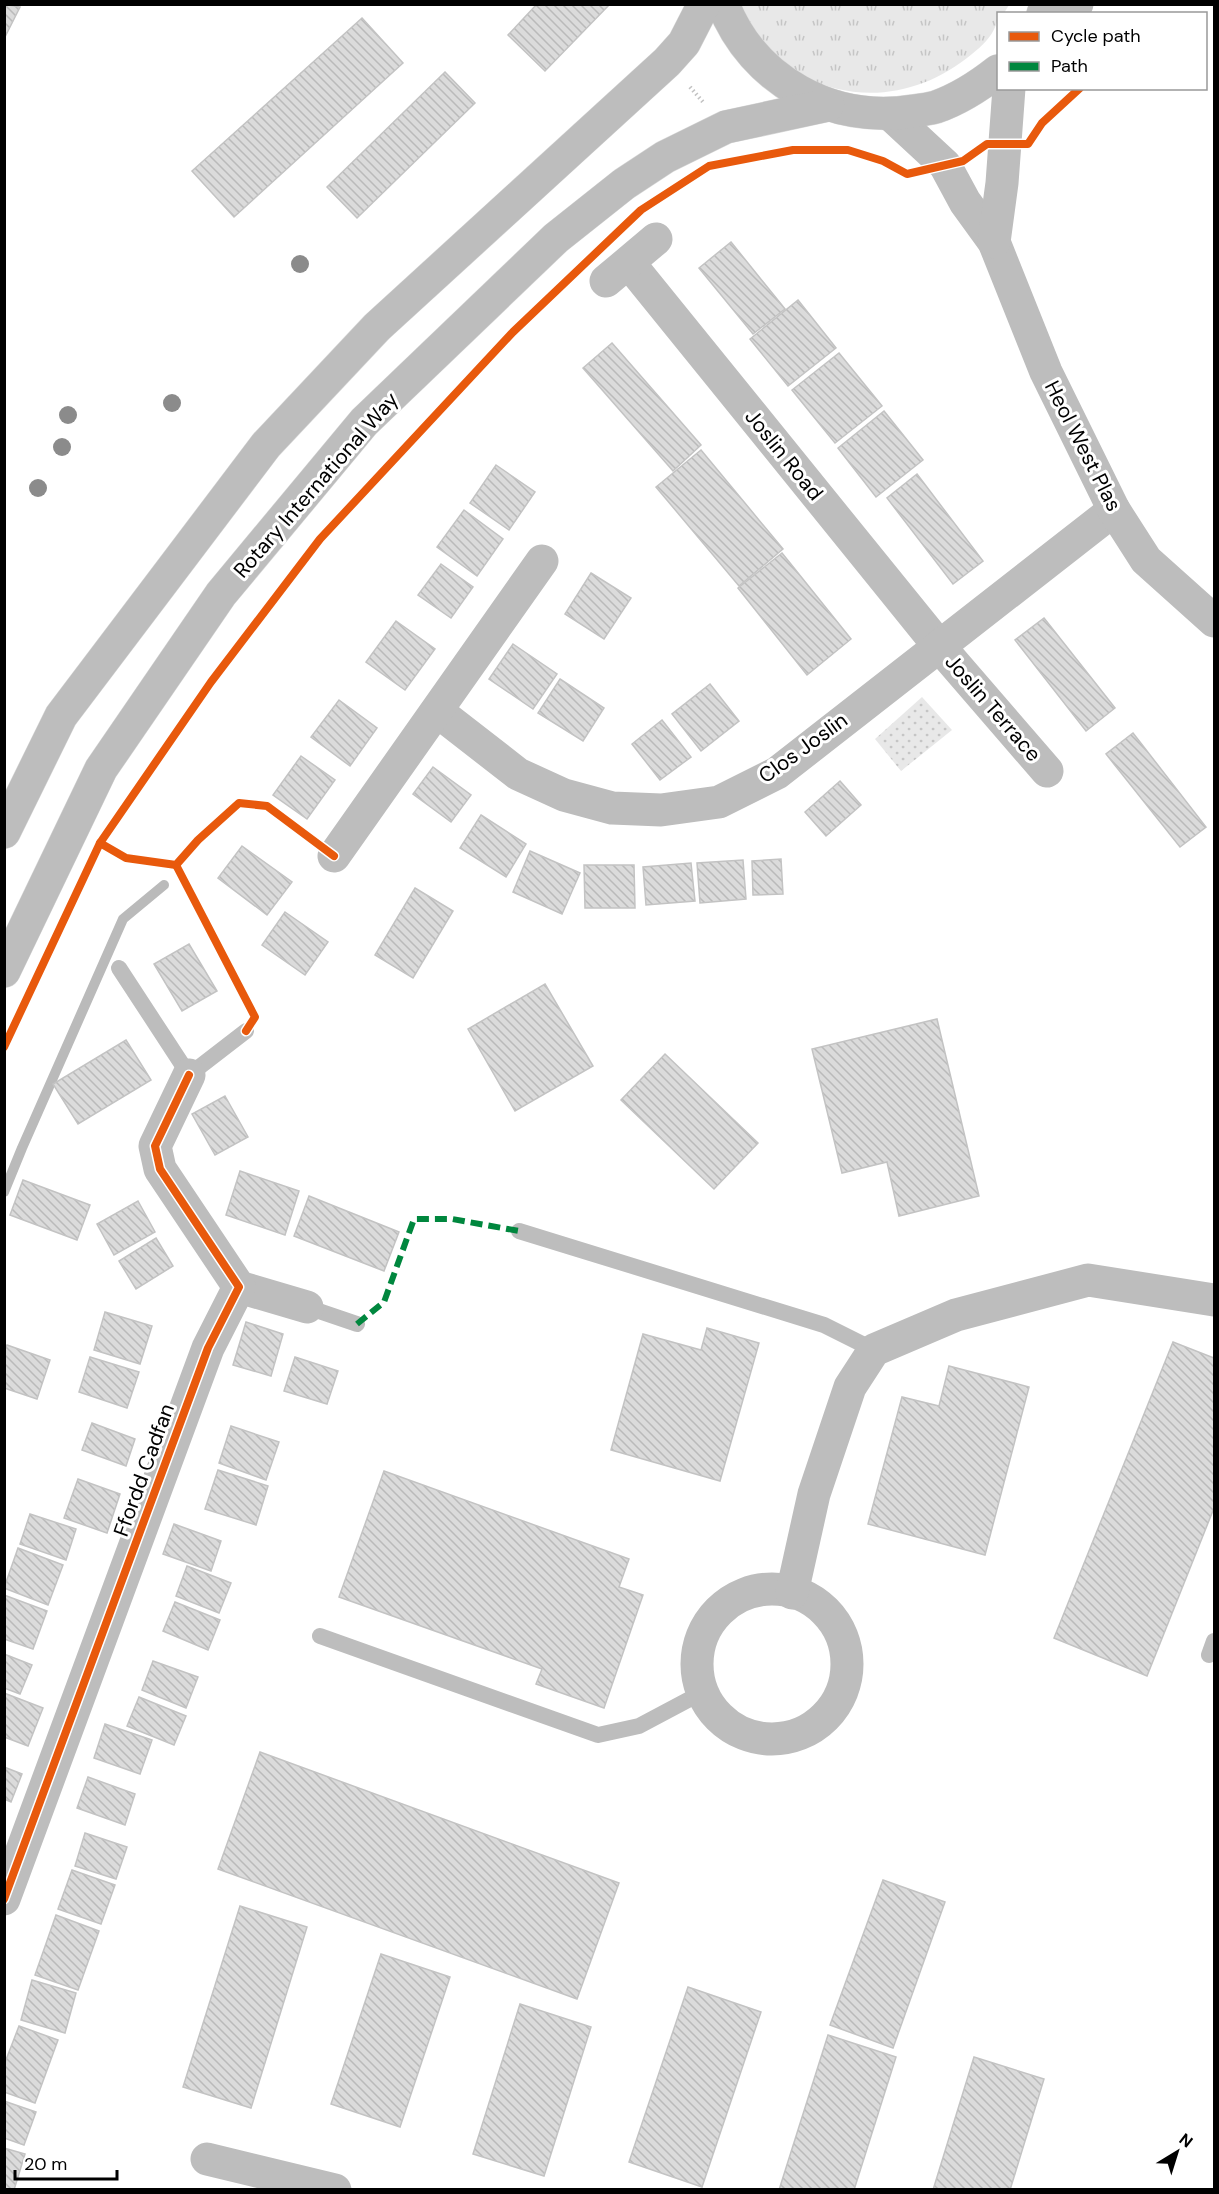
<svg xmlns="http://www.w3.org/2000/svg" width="1219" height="2194" font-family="'DM Sans',sans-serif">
<defs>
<pattern id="grass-tufts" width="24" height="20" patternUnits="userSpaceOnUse" patternTransform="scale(1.5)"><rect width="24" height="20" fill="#e8e8e8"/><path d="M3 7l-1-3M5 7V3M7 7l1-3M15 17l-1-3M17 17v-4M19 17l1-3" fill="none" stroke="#c5c5c5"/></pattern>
<pattern id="park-dots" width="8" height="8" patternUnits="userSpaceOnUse" patternTransform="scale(1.5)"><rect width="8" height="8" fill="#e8e8e8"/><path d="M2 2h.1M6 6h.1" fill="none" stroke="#c5c5c5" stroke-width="1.8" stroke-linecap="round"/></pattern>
<pattern id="building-back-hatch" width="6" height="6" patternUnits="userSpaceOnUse" patternTransform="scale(1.5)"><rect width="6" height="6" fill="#dbdbdb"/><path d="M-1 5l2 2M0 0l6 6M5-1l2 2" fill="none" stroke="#bababa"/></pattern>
</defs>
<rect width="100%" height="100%" fill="#fff"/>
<path fill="url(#grass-tufts)" d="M736,5H1009L1004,13L998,14C998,30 985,44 972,54C923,95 859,106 801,75C772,60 755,30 736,5Z"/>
<polygon fill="url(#park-dots)" points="922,697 952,730 901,771 875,739"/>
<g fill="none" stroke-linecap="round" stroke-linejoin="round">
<polyline stroke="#bababa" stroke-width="10" points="4,1192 22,1148 123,919 164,885"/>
</g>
<g fill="url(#building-back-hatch)" stroke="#c3c3c3" stroke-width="1.5">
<polygon points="4,4 20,7 4,39"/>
<polygon points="537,4 610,4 545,71 508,35"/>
<polygon points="362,18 403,63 234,217 192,171"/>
<polygon points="445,72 475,103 357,218 327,187"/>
<polygon points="731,242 785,309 753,334 699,268"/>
<polygon points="798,300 836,348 788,386 750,339"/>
<polygon points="612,343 701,445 673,471 583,368"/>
<polygon points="839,353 882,406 835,443 792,390"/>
<polygon points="884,411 923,460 876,497 838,448"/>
<polygon points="701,450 783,549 739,586 656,487"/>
<polygon points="496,465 535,492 509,530 470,503"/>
<polygon points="917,474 983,561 953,584 887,498"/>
<polygon points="464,510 503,539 477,576 437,547"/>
<polygon points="782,553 851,639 807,675 738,588"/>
<polygon points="441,564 473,587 451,618 418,595"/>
<polygon points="591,573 631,598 604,639 565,614"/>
<polygon points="1044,618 1115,708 1086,731 1015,640"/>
<polygon points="396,621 435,649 405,690 366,662"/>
<polygon points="513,644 557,674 533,709 489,679"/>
<polygon points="560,679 604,708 583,741 538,713"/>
<polygon points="710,684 739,721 701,751 672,714"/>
<polygon points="339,700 377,728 350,766 311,737"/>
<polygon points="662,720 691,757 660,780 632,744"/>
<polygon points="1133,733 1206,827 1180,847 1106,754"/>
<polygon points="301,756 335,780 307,819 273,795"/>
<polygon points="433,767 471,795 451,822 413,794"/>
<polygon points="840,781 861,805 826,836 805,812"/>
<polygon points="481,815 526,844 506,877 460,848"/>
<polygon points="242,846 292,882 267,915 218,878"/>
<polygon points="530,851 580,873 562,914 513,892"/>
<polygon points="781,859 783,894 753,895 752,861"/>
<polygon points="743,860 746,899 700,903 697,863"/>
<polygon points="691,863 695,901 646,905 643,867"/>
<polygon points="584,865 634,865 635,908 585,908"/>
<polygon points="415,888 453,911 413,978 375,955"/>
<polygon points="285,912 328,942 305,975 262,945"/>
<polygon points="189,944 217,991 182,1011 154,964"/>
<polygon points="545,984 593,1066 515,1111 468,1029"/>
<polygon points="937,1019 979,1196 899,1216 887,1162 842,1173 812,1049"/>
<polygon points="126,1040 151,1080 78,1124 53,1084"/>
<polygon points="665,1054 758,1143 714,1189 621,1100"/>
<polygon points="225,1096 248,1137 215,1155 192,1114"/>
<polygon points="240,1171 299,1191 285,1235 226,1215"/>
<polygon points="23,1180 90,1205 77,1240 10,1215"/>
<polygon points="309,1196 399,1232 384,1271 294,1236"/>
<polygon points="138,1201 155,1232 114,1255 97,1224"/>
<polygon points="156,1238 173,1266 136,1289 119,1261"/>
<polygon points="105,1312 152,1326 140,1364 94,1350"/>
<polygon points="246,1322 283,1334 271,1376 233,1365"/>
<polygon points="707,1328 759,1343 720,1481 611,1450 643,1334 701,1350"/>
<polygon points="1173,1342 1214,1358 1214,1508 1147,1676 1054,1638"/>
<polygon points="7,1345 50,1360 37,1399 4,1388 4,1352"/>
<polygon points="90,1357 139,1372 127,1408 79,1392"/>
<polygon points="295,1357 338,1371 327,1404 284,1391"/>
<polygon points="949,1366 1029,1387 985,1555 868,1524 902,1397 939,1406"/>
<polygon points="92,1423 135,1439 126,1466 82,1450"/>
<polygon points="231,1426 279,1442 266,1480 219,1463"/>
<polygon points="218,1470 268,1486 256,1525 205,1509"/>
<polygon points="384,1471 629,1559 619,1587 643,1595 604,1708 536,1684 542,1669 339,1597"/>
<polygon points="78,1479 120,1494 107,1533 64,1518"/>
<polygon points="30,1514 76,1529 66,1560 20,1544"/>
<polygon points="174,1524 221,1541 211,1571 163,1554"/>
<polygon points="18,1548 63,1565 48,1605 4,1588"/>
<polygon points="187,1566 231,1583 219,1613 176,1596"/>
<polygon points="4,1595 47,1611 33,1649 4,1639"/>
<polygon points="175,1602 220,1620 208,1650 163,1631"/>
<polygon points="4,1654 32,1665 20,1694 4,1688"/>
<polygon points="153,1661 198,1677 186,1708 142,1690"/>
<polygon points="4,1693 43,1708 28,1746 4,1737"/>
<polygon points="139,1697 186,1716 174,1745 127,1726"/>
<polygon points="105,1724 152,1740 140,1774 94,1758"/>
<polygon points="260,1752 619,1883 577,1999 218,1869"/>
<polygon points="4,1767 22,1774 11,1802 4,1799"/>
<polygon points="88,1777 135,1794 125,1825 77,1808"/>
<polygon points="85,1833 127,1847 116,1879 75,1866"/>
<polygon points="72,1870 115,1885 101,1924 58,1909"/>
<polygon points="883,1880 945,1902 893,2048 830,2025"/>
<polygon points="240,1906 307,1927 251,2108 183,2087"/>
<polygon points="56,1915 99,1931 78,1990 35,1975"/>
<polygon points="381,1954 450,1977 400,2127 331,2104"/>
<polygon points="32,1980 76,1993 65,2033 21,2020"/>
<polygon points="688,1987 761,2012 702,2187 629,2162"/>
<polygon points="520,2004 591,2027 544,2176 473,2154"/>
<polygon points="19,2026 58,2040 35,2103 4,2092 4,2065"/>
<polygon points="828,2035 896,2057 854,2190 779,2190"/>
<polygon points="974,2057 1044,2079 1010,2190 933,2190"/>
<polygon points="4,2101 36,2112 24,2145 4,2138"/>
<polygon points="4,2148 25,2154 14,2190 4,2189"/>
</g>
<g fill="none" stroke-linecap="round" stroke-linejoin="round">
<g stroke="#dbdbdb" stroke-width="34">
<g id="primary">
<path d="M723,4C753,81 832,124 913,111C921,110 929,109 936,107C959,99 979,86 998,71"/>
<polyline points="1043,14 1047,4"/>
<polyline points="4,832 61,716 266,445 377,327 667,62 684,43 704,4"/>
<polyline points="4,971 101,769 221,594 364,422 556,238 624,184 665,157 726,127 828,105"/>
</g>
</g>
<polyline stroke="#c2c2c2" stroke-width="4" stroke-dasharray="1.5 3" stroke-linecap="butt" points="690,87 703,102"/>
<g stroke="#bdbdbd" stroke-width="16">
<polyline points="119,968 189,1075 246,1031"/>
<polyline points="519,1231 824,1325 874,1350"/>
<polyline points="307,1307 357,1324"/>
<polyline points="320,1636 598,1735 639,1726 703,1692"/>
<polyline points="1209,1655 1214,1641"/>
</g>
<g stroke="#bdbdbd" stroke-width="33">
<polyline points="1044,13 1077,4"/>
<polyline points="629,263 939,646 1047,771"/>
<polyline points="606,281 656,239"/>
<polyline points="437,711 518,774 564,795 612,808 661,810 719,802 777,773 1114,510"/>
<polyline points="334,856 542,561"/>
<polyline points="239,1287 307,1307"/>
<circle cx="772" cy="1664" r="75"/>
<polyline points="792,1593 814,1494 850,1387 874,1350 956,1315 1088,1280 1214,1300"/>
<polyline points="4,1899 208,1348 239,1287 160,1169 155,1146 189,1075"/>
<polyline points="207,2159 335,2190"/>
</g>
<g stroke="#bdbdbd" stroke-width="33">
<polyline points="891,115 945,165 965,202 994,242 1046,372 1114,510 1146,560 1214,621"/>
<polyline points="994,242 1002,183 1009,88"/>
</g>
<use href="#primary" stroke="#bdbdbd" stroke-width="33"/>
<polyline stroke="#00873e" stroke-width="6" stroke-dasharray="12 6" stroke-linecap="butt" points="357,1324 384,1302 414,1219 452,1219 519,1231"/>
<g stroke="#fff" stroke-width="11">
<g id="cycleway">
<polyline points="100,843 126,858 176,865 198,840 239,803 267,806 334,856"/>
<polyline points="176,865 255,1017 246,1031"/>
<polyline points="4,1047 100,843 211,682 320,539 513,332 641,210 709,166 793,150 848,150 883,161 907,174 963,161 987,144 1028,144 1042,123 1080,88"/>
<polyline points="4,1899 208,1348 239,1287 160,1169 155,1146 189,1075"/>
</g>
</g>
<use href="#cycleway" stroke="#e8590c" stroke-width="8"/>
</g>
<g fill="#8b8b8b">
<circle cx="300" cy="264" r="9"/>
<circle cx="172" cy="403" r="9"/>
<circle cx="68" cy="415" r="9"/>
<circle cx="62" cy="447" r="9"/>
<circle cx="38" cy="488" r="9"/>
</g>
<g text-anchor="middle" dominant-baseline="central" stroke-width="6" stroke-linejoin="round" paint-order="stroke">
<g font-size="21" fill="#000" stroke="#fff">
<text transform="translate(1083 446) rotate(63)">Heol West Plas</text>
<text transform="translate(784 455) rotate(51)">Joslin Road</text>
<text transform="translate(316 485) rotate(-49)">Rotary International Way</text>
<text transform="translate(993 708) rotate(49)">Joslin Terrace</text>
<text transform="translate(803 748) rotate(-36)">Clos Joslin</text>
<text transform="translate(144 1470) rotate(-70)">Ffordd Cadfan</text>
</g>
</g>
<rect width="1219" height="2194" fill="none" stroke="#000000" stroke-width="12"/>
<rect x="997" y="12" width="210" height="78" fill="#ffffff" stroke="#999999" stroke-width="1.5"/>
<rect x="1009" y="32" width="30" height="9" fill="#e8590c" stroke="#999999" stroke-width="1.5"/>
<text x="1051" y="42" font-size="18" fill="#000000">Cycle path</text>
<rect x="1009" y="62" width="30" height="9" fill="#00873e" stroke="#999999" stroke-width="1.5"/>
<text x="1051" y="72" font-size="18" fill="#000000">Path</text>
<g transform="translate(1177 2152) rotate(38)" stroke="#ffffff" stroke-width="4.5" paint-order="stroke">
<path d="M0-4.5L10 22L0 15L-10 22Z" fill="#000000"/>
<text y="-9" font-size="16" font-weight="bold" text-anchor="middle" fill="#000000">N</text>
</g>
<path d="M15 2170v9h102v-9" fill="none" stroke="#000000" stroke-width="3"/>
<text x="24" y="2170" font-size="18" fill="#000000" stroke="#ffffff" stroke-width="4.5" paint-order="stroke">20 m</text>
</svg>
